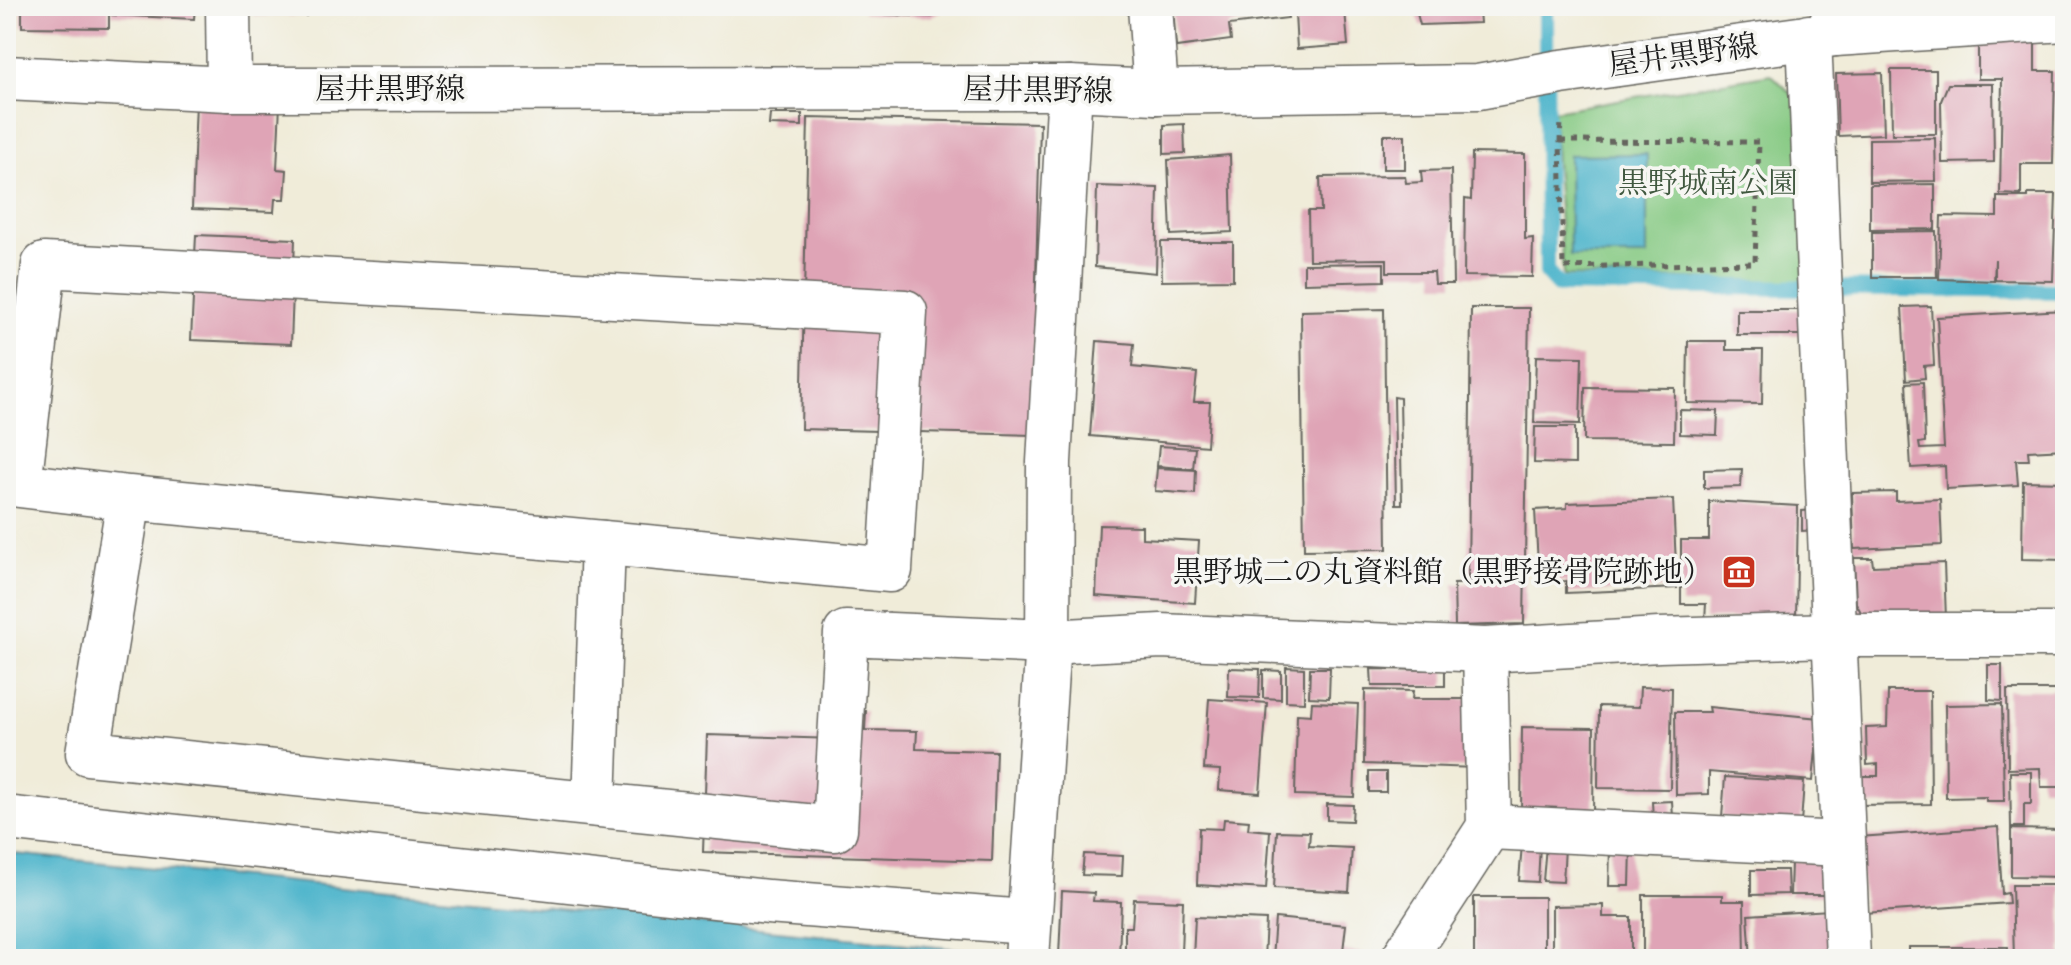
<svg xmlns="http://www.w3.org/2000/svg" width="2071" height="965" font-family="'IM FELL Great Primer','Noto Serif JP',serif">
<rect width="100%" height="100%" fill="#f6f6f2"/>
<filter id="ink" filterUnits="userSpaceOnUse"><feTurbulence type="fractalNoise" baseFrequency=".0125" numOctaves="2"/><feDisplacementMap in="SourceGraphic" scale="16" xChannelSelector="R" yChannelSelector="G"/><feConvolveMatrix kernelMatrix="1 2 1 2 8 2 1 2 1" color-interpolation-filters="sRGB"/></filter>
<filter id="wash" filterUnits="userSpaceOnUse"><feTurbulence type="fractalNoise" baseFrequency=".006" numOctaves="4" result="noise"/><feDisplacementMap in="SourceGraphic" scale="32" xChannelSelector="R" yChannelSelector="G"/><feGaussianBlur stdDeviation="1.8" result="paint"/><feColorMatrix in="noise" values="0 0 0 0 0 0 0 0 0 0 0 0 0 0 0 0 0 1.4 0 .05"/><feComposite in="paint" operator="in"/></filter>
<g filter="url(#wash)">
<rect width="100%" height="100%" fill="#f0ecd9"/>
<polygon fill="#85c982" stroke="#50724f" stroke-width="2" points="1771,74 1803,105 1810,282 1563,276 1553,111"/>
<g fill="#4cb4cb" stroke="#346874" stroke-width="2">
<polygon points="1647,154 1647,256 1570,256 1569,155"/>
<polygon points="6,853 996,953 997,959 162,959 6,945"/>
</g>
<g fill="none" stroke-linecap="round" stroke-linejoin="round">
<polyline stroke="#4cb4cb" stroke-width="16" points="1546,6 1547,273 1558,285 2065,291"/>
</g>
<g id="blocks">
<g fill="#dfa4b6">
<polygon points="22,6 109,6 109,28 22,27"/>
<polygon points="113,6 195,6 194,19 112,15"/>
<polygon points="255,6 306,6 306,16 254,16"/>
<polygon points="864,6 950,6 932,17 863,13"/>
<polygon points="1173,6 1286,6 1288,18 1229,25 1231,40 1176,47"/>
<polygon points="1415,6 1500,6 1500,10 1479,11 1480,23 1420,25"/>
<polygon points="1345,10 1348,45 1297,49 1295,14"/>
<polygon points="1978,39 2035,40 2035,71 2055,71 2053,164 2021,164 2021,195 2000,194 2002,79 1978,79"/>
<polygon points="1891,70 1936,70 1936,134 1892,134"/>
<polygon points="1882,73 1884,134 1838,136 1836,74"/>
<polygon points="1948,84 1993,84 1994,162 1942,163 1941,101"/>
<polygon points="196,101 280,104 277,169 287,170 285,199 275,199 274,212 192,209"/>
<polygon points="770,114 802,114 802,126 769,125"/>
<polygon points="808,118 1040,123 1032,435 801,429"/>
<polygon points="1184,124 1185,153 1164,154 1164,125"/>
<rect x="1383" y="135" width="22" height="34"/>
<polygon points="1935,138 1936,181 1869,182 1869,139"/>
<polygon points="1472,153 1525,154 1525,239 1533,238 1532,277 1464,276 1465,199 1471,200"/>
<polygon points="1230,155 1232,232 1171,235 1168,160"/>
<polygon points="1451,170 1453,284 1435,284 1434,272 1387,272 1387,259 1309,260 1308,211 1321,211 1320,177 1405,176 1406,183 1422,182 1421,171"/>
<polygon points="1935,184 1935,229 1870,230 1870,185"/>
<polygon points="1097,186 1158,188 1156,273 1095,267"/>
<polygon points="2028,194 2056,194 2053,281 1995,280 1995,259 1994,281 1939,279 1941,216 1997,217 1997,197 2028,197"/>
<rect x="2060" y="217" width="5" height="47"/>
<polygon points="1936,231 1937,277 1872,277 1872,232"/>
<polygon points="196,235 295,239 291,344 191,340"/>
<polygon points="1161,242 1233,242 1233,280 1162,281"/>
<polygon points="1384,263 1384,281 1304,283 1304,264"/>
<polygon points="1931,306 1934,365 1924,366 1925,378 1906,380 1902,307"/>
<polygon points="1471,308 1529,308 1524,624 1455,626 1454,584 1503,583 1468,582"/>
<polygon points="1384,309 1387,549 1304,550 1301,311"/>
<rect x="1737" y="310" width="70" height="25"/>
<polygon points="2065,310 2065,449 2028,451 2029,460 2016,460 2018,485 1946,489 1945,466 1911,468 1906,383 1923,382 1925,442 1919,443 1920,449 1944,448 1937,317"/>
<polygon points="1097,341 1134,344 1132,367 1197,373 1194,402 1210,402 1207,446 1090,436"/>
<polygon points="1688,341 1726,341 1726,350 1763,350 1762,404 1687,403"/>
<polygon points="1536,356 1582,357 1580,424 1534,423"/>
<polygon points="1585,387 1675,388 1674,442 1584,441"/>
<polygon points="1394,397 1400,398 1402,504 1396,504"/>
<polygon points="1680,410 1718,411 1717,435 1680,434"/>
<polygon points="1535,427 1575,427 1575,464 1534,463"/>
<polygon points="1159,446 1195,448 1193,469 1157,466"/>
<polygon points="1157,468 1196,470 1195,494 1155,491"/>
<polygon points="1742,469 1741,487 1704,488 1704,470"/>
<polygon points="2023,481 2065,482 2065,560 2022,559"/>
<polygon points="1896,492 1896,501 1940,499 1942,545 1854,549 1852,493"/>
<polygon points="1673,499 1677,588 1566,593 1566,581 1539,583 1535,510 1567,508 1567,503"/>
<polygon points="1709,501 1798,506 1796,619 1705,619 1706,604 1681,604 1681,540 1709,540"/>
<polygon points="1814,510 1815,530 1802,531 1802,511"/>
<polygon points="1099,525 1142,526 1142,538 1199,541 1195,603 1096,596"/>
<polygon points="1854,558 1872,558 1873,566 1944,563 1946,619 1864,618 1856,603"/>
<polygon points="1988,665 2002,665 2002,701 1988,700"/>
<polygon points="1286,667 1304,668 1304,702 1286,701"/>
<polygon points="1229,668 1260,669 1259,698 1228,697"/>
<polygon points="1310,668 1330,668 1329,698 1309,697"/>
<polygon points="1371,669 1445,670 1445,686 1372,686"/>
<polygon points="1263,670 1281,671 1281,699 1263,698"/>
<polygon points="1640,687 1672,688 1670,789 1598,788 1599,706 1639,707"/>
<polygon points="1365,690 1413,691 1412,699 1476,699 1476,768 1364,764"/>
<polygon points="2007,690 2061,690 2061,698 2065,698 2065,787 2041,787 2040,768 2008,769"/>
<polygon points="1888,691 1930,691 1931,804 1857,805 1857,776 1878,776 1878,764 1867,765 1866,728 1887,727"/>
<polygon points="1209,699 1267,703 1260,793 1219,790 1220,770 1204,769"/>
<polygon points="1312,702 1358,704 1354,797 1295,795 1297,714 1311,715"/>
<polygon points="2002,704 2004,801 1986,801 1986,797 1946,798 1945,705"/>
<polygon points="1709,707 1819,718 1813,781 1709,772 1709,794 1676,795 1675,712 1710,712"/>
<polygon points="838,711 866,711 865,730 917,731 916,749 996,751 992,861 703,852 707,735 837,739"/>
<polygon points="1522,727 1594,728 1593,815 1521,814"/>
<rect x="1369" y="772" width="17" height="20"/>
<polygon points="2010,772 2031,772 2031,804 2024,804 2024,827 2011,827"/>
<polygon points="1725,777 1804,782 1801,823 1722,817"/>
<polygon points="1672,801 1673,817 1653,818 1652,802"/>
<polygon points="1327,804 1353,805 1352,821 1327,820"/>
<polygon points="1224,819 1249,821 1248,829 1270,831 1266,889 1197,885 1199,828 1223,829"/>
<polygon points="1998,827 2002,894 2008,893 2009,903 1864,913 1859,837"/>
<polygon points="2011,829 2065,830 2065,877 2011,876"/>
<polygon points="1277,831 1310,832 1309,846 1352,848 1349,892 1274,888"/>
<polygon points="1522,844 1540,845 1538,882 1519,881"/>
<polygon points="1546,845 1565,847 1563,882 1543,881"/>
<polygon points="1610,847 1631,847 1630,886 1609,886"/>
<polygon points="1084,854 1123,856 1122,876 1082,875"/>
<polygon points="1791,861 1827,861 1828,895 1790,895"/>
<polygon points="1751,870 1787,870 1788,894 1751,895"/>
<polygon points="2012,885 2061,885 2062,955 2065,959 2014,959"/>
<polygon points="1062,891 1094,893 1093,901 1121,902 1119,959 1059,956"/>
<polygon points="1643,895 1722,895 1722,901 1744,901 1745,959 1643,959"/>
<rect x="1474" y="897" width="70" height="62"/>
<polygon points="1134,899 1183,901 1181,953 1125,951 1125,927 1132,927"/>
<polygon points="1603,905 1603,917 1631,917 1631,959 1552,959 1552,906"/>
<polygon points="1830,910 1833,959 1751,959 1748,915"/>
<polygon points="1195,917 1266,920 1264,959 1193,959"/>
<polygon points="1275,918 1346,925 1343,951 1365,953 1364,959 1272,959"/>
<polygon points="1909,947 2008,947 2008,959 1900,959 1900,955 1909,955"/>
</g>
</g>
</g>
<g filter="url(#ink)">
<use href="#blocks" fill-opacity="0" stroke="#66655e" stroke-width="2"/>
<g fill="none" stroke-linecap="round" stroke-linejoin="round">
<g stroke="#66655e" stroke-width="47">
<g id="minor">
<polyline points="228,6 229,89"/>
<polyline points="1150,6 1156,92"/>
<polyline points="1833,6 1835,34"/>
<polyline points="1809,37 1848,959"/>
<polyline points="129,498 890,570 905,312 44,265 19,485 129,498 88,753 835,829 846,633 1048,642 1161,636 1485,650 1659,640 1834,635 2065,635"/>
<polyline points="594,804 603,543"/>
<polyline points="6,818 768,902 1027,922"/>
<polyline points="1489,827 1843,844"/>
<polyline points="1027,959 1048,642 1049,462 1070,88"/>
<polyline points="1403,959 1489,827 1485,650"/>
</g>
</g>
<g stroke="#66655e" stroke-width="47">
<polyline id="major" points="6,78 229,89 1070,88 1156,92 1478,87 1561,72 1835,34 2065,19"/>
</g>
<polyline stroke="#66655e" stroke-width="5" stroke-dasharray="6 6" stroke-linecap="butt" points="1560,141 1759,142 1755,263 1563,267 1560,141 1561,121"/>
<use href="#minor" stroke="#fff" stroke-width="44"/>
<use href="#major" stroke="#fff" stroke-width="44"/>
</g>
</g>
<defs>
<g id="museum-square" transform="scale(1.8)"><rect x="-9" y="-9" width="18" height="18" rx="4" fill="#c8321e" stroke="#f6f6f2"/><path d="M0-6L6-3V-2H-6V-3ZM-5-1h2V3h-2ZM-1-1h2V3h-2ZM3-1h2V3H3ZM-6 4H6V6H-6Z" fill="#fff"/></g>
</defs>
<g fill-rule="evenodd">
<use href="#museum-square" x="1739" y="572"/>
</g>
<g text-anchor="middle" dominant-baseline="central" stroke-width="7" stroke-linejoin="round" paint-order="stroke">
<g font-size="30" fill="#1c1c1c" stroke="#f6f6f2">
<text transform="translate(1683 55) rotate(-8)">屋井黒野線</text>
<text x="390" y="89">屋井黒野線</text>
<text transform="translate(1038 90) rotate(1)">屋井黒野線</text>
</g>
<g font-size="30" fill="#415940" stroke="#f6f6f2">
<text x="1708" y="183">黒野城南公園</text>
</g>
<g font-size="30" fill="#1c1c1c" stroke="#f6f6f2" text-anchor="end">
<text x="1713" y="572">黒野城二の丸資料館（黒野接骨院跡地）</text>
</g>
</g>
<rect width="2071" height="965" fill="none" stroke="#f6f6f2" stroke-width="32"/>
</svg>
